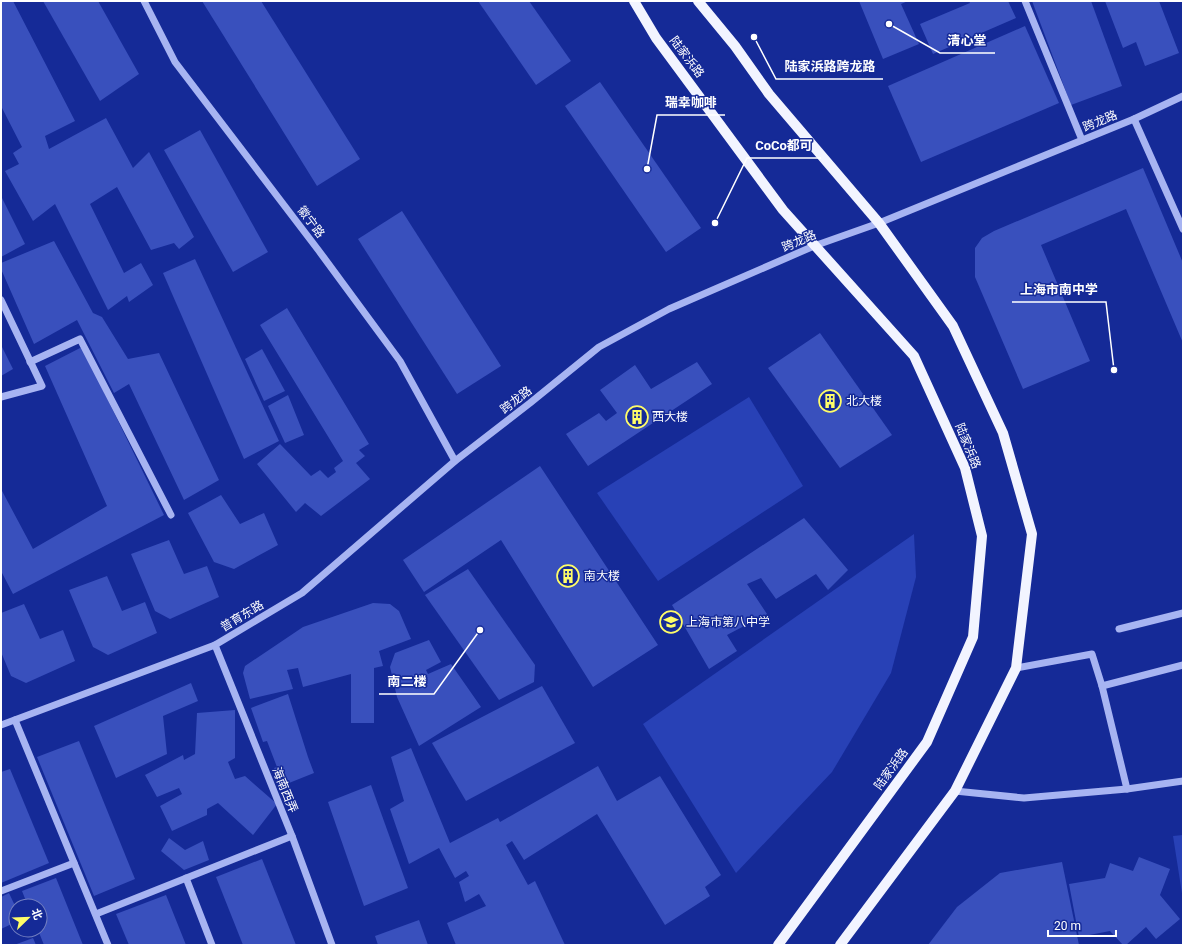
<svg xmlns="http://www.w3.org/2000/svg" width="1184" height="946" font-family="Roboto,'Noto Sans SC',sans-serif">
<rect width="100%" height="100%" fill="#152a97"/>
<g fill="#2841b6">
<polygon points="749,397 803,486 658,581 597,493"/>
<polygon points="914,534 916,577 891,673 832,772 736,873 643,724"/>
<polygon points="1183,835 1183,900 1173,836"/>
</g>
<g fill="#3950bd">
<polygon points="1,1 13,1 75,121 45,136 49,149 106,118 133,168 149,152 194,237 179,249 174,243 151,250 117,187 90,204 124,273 141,263 153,285 129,302 127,296 108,310 55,204 33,221 5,171 19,164 13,153 22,147 1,106"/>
<polygon points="43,1 98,1 139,74 100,101"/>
<polygon points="202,1 261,1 360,159 317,186"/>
<polygon points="478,1 529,1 571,61 536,85"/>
<polygon points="859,1 908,1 901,4 919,44 883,59"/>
<polygon points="969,1 1008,1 1016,18 933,54 920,24 970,3"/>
<polygon points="1032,1 1091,1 1122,86 1071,105"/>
<polygon points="1105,1 1159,1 1179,53 1145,66 1136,42 1123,48"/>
<polygon points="1025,26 1059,103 921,162 888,86"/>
<polygon points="600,82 701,228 666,252 565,106"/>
<polygon points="200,130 268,252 233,272 164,150"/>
<polygon points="1143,168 1183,263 1183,343 1126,209 1041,245 1090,361 1023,389 975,277 975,248 982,238 994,231"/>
<polygon points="1,196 25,244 1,257"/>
<polygon points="402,211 501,366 457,394 358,239"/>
<polygon points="54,241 93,313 102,317 128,359 159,353 219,480 184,500 129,384 114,393 77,320 34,344 1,269 1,263"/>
<polygon points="195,259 279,441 244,459 163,273"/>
<polygon points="287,308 369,444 359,450 365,456 356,463 370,479 321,516 305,503 296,512 257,464 280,444 311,476 320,470 328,478 336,472 334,468 343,461 260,325"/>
<polygon points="820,333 892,435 840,468 768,368"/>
<polygon points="1,345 13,369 1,376"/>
<polygon points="82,347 164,515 13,594 1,571 1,489 33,549 107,506 45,366"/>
<polygon points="262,349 285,391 264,401 245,359"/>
<polygon points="697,362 712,384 588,466 566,434 599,413 606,421 617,413 600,390 635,365 651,389"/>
<polygon points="288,395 304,435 285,443 268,406"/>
<polygon points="540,466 658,645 593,687 501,540 424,592 403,560"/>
<polygon points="221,495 240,524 264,513 278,545 234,569 214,562 188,513"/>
<polygon points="804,518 848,570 828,590 816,574 776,599 761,578 747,584 767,614 727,635 737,651 709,669 672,605"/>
<polygon points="169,540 184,574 207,566 219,597 170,619 155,611 131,554"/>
<polygon points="468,569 535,665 534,682 499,700 425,595"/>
<polygon points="107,576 122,611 145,602 157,633 108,655 93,647 69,590"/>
<polygon points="373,603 390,604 399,611 411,639 379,651 383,666 374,668 374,723 351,723 351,674 303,687 298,668 287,670 293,689 250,699 243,673 245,666 303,627"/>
<polygon points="24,604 40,639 63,630 75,661 26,683 11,676 1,652 1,613"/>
<polygon points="429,640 441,662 426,670 428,674 451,664 481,707 419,746 397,697 390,667 395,653"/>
<polygon points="191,683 198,701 163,716 167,754 116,778 94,726"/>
<polygon points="542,686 575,743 466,801 432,743"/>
<polygon points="288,694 308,757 314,773 279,787 274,768 277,767 267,741 263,742 251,708"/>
<polygon points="235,710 235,758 228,762 235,779 245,776 277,804 253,835 218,803 207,809 207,815 172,831 160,806 182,794 179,788 157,797 145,775 183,755 184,760 195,754 197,713"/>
<polygon points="79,741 135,879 94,896 37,757"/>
<polygon points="411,748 450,843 498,818 500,822 598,766 617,801 660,776 721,875 705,887 710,896 665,925 597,814 524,860 512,841 506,845 528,885 535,881 565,945 456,945 447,923 486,906 479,894 465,902 459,882 469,876 466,871 455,878 439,848 409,864 390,809 404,801 391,757"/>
<polygon points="10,769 49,863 1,883 1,772"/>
<polygon points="371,785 408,888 364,906 328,802"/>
<polygon points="169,838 185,850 203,841 209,860 184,870 161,851"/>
<polygon points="1139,857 1170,869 1160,895 1180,919 1156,939 1146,927 1126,945 1123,945 1110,931 1079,937 1069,884 1105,878 1110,863 1133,871"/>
<polygon points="262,859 296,945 243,945 216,877"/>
<polygon points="1062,862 1079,945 928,945 957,907 1000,873"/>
<polygon points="56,878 83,945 44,945 38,930 40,930 40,906 28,906 22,891"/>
<polygon points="9,893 16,908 16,922 1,929 1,897"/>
<polygon points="166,895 186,945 129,945 116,914"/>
<polygon points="419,920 428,945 378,945 375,936"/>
<polygon points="33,938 36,945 14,945"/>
</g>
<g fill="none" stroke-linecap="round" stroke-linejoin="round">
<g stroke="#a7b4f2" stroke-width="7">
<polyline points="144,1 175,62 319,251 400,361 455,461"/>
<polyline points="1025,1 1082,140"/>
<polyline points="1134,119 1183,229"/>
<polyline points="1,300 42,386 1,397"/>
<polyline points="30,362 80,339 171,515"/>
<polyline points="1119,629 1183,613"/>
<polyline points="215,645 292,836 332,945"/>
<polyline points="1016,668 1092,654 1102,686 1127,789"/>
<polyline points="1102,686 1183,665"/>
<polyline points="15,720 108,945"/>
<polyline points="1,725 215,645 302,593 455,461 530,403 599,347 669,309 814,246 879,223 1134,119 1183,96"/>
<polyline points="955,791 1024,798 1127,789 1183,781"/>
<polyline points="186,878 212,945"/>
<polyline points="1,891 74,863"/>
<polyline points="96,914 292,836"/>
</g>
<g stroke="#f2f4ff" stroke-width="10">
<polyline points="634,1 656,38 783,210 914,356 965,468 982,536 973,637 927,742 778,945"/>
<polyline points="698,1 735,46 769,94 879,223 953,326 1003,433 1032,534 1016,668 955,791 840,945"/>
</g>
</g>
<defs>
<g id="building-ring" transform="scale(1.15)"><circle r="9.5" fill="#152a97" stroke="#fffd68" stroke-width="1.5"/><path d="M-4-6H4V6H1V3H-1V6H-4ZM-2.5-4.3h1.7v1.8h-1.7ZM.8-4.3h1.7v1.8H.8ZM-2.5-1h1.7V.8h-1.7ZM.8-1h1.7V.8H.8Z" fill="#fffd68"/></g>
<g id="school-ring" transform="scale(1.15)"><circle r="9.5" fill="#152a97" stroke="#fffd68" stroke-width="1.5"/><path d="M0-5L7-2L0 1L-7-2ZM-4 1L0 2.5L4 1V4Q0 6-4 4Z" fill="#fffd68"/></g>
</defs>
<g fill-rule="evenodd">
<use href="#building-ring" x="830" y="401"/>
<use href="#building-ring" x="637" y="417"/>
<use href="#building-ring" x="568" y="576"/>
<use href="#school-ring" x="671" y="622"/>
</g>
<g text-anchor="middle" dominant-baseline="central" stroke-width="3" stroke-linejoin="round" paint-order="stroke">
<g font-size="12" fill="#fff" stroke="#152a97">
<text transform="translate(687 57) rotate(53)">陆家浜路</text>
<text transform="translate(1100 121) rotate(-22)">跨龙路</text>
<text transform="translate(311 222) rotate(53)">徽宁路</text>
<text transform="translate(799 241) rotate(-23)">跨龙路</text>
<text transform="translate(516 400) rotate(-38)">跨龙路</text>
<text transform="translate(968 446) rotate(68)">陆家浜路</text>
<text transform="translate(242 616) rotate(-31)">普育东路</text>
<text transform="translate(891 769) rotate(-54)">陆家浜路</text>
<text transform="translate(285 790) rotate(68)">海南西弄</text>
</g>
<g font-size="12" fill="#fff" stroke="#152a97" text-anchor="start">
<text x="846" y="401">北大楼</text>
<text x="652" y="417">西大楼</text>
<text x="584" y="576">南大楼</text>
<text x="686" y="622">上海市第八中学</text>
</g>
</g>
<path fill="none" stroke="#fff" stroke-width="1.5" d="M889 24L940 53H995M754 37L776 79H883M647 169L657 115H725M715 223L747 158H821M1114 370L1106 302H1012M480 630L434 694H379"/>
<g fill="#fff" stroke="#152a97" stroke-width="1.5">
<circle cx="889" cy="24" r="4"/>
<circle cx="754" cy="37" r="4"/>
<circle cx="647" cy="169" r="4"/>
<circle cx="715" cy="223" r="4"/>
<circle cx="1114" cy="370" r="4"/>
<circle cx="480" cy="630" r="4"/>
</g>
<g font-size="13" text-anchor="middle" font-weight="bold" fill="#fff" stroke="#152a97" stroke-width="3" stroke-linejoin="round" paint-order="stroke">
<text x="967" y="45">清心堂</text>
<text x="830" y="71">陆家浜路跨龙路</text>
<text x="691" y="107">瑞幸咖啡</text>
<text x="784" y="150">CoCo都可</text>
<text x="1059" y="294">上海市南中学</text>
<text x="407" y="686">南二楼</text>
</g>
<rect width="1184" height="946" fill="none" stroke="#ffffff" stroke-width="4"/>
<g transform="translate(28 918) rotate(67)"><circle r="19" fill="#152a97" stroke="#737fc1"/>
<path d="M0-3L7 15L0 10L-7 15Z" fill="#fffd68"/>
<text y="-6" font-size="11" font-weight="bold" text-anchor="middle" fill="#ffffff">北</text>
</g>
<path d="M1048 930v6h68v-6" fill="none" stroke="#ffffff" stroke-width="2"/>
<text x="1054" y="930" font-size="12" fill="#ffffff" stroke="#152a97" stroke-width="3" paint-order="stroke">20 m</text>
</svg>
